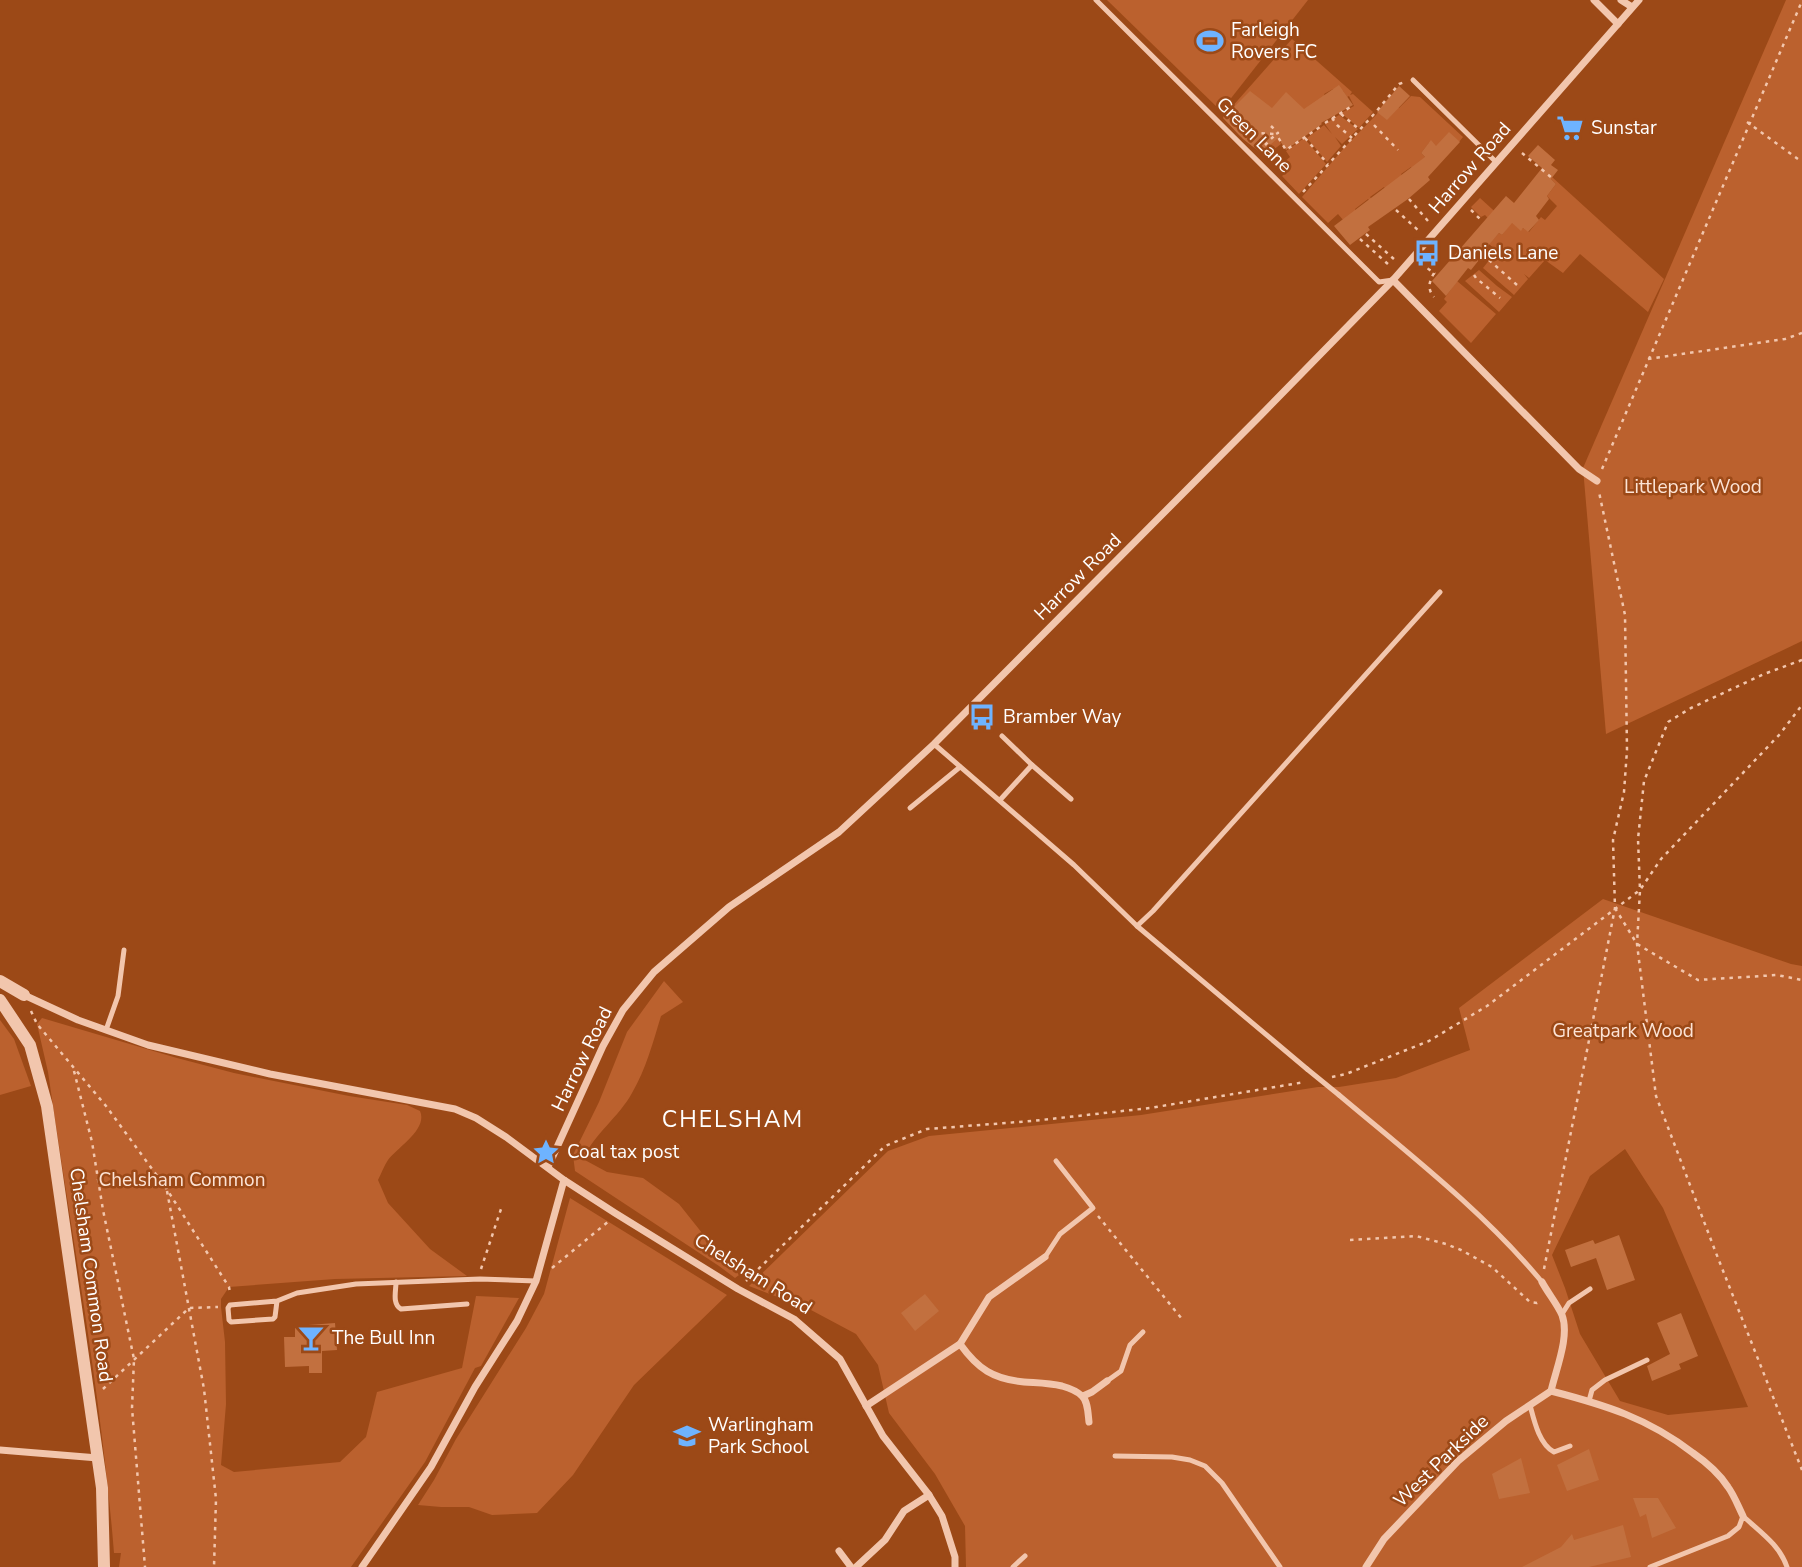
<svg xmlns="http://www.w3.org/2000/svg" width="1802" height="1567" font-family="'Nunito Sans',sans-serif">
<rect width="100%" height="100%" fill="#9c4917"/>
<g fill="#bb612e" fill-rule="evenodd">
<polygon points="1107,0 1308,0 1221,111"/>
<polygon points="1786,0 1802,0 1802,641 1606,734 1583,468"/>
<polygon points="1292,39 1352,92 1350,95 1353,94 1373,112 1359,128 1341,113 1354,106 1349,96 1347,97 1343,91 1333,89 1324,94 1329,101 1278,137 1281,144 1265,156 1239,135 1223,117"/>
<polygon points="1411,96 1420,97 1463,137 1459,142 1435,148 1429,143 1421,153 1426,158 1416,172 1411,167 1401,174 1406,181 1389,193 1384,187 1370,197 1375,203 1373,204 1368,199 1355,209 1356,212 1344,221 1338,214 1328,223 1302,197 1344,148 1376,115 1389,98 1399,108"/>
<polygon points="1339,115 1358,129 1342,144 1335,137 1341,146 1327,162 1307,138 1324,125 1332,134 1325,124"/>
<polygon points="1304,138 1326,164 1299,194 1282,176 1288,171 1283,163 1290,157 1286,151"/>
<polygon points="1552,177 1664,279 1648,312 1580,254 1563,273 1545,260 1529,278 1524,274 1528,279 1514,295 1483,268 1495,253 1508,261 1489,244 1499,233 1502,235 1507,228 1496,226 1485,215 1481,217 1471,207 1480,198 1503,219 1505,217 1521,230 1523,228 1529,232 1541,217 1545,220 1557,206 1547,196 1556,184 1551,179"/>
<polygon points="1479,270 1497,286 1512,297 1499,312 1465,281"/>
<polygon points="1457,281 1496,314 1471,343 1439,311 1447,302 1444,299"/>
<path d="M1603,899L1791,964L1802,966V1567H966L965,1526L935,1474L889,1413L878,1365L856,1334L811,1310L749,1286L888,1151L929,1136L1141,1115L1318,1087H1339L1396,1078L1470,1050L1459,1008ZM1625,1149L1663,1208L1748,1407L1668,1415L1620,1401L1580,1334L1565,1288L1552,1255L1590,1176Z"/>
<path d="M664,981L683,1002L661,1016C653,1042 646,1069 632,1093C619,1117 594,1134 583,1159L607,1172L643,1178L679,1204L706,1238L743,1272L735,1278L719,1266L575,1171L573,1155L599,1102L627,1032Z"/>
<path d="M42,1018L177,1058L234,1073L349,1096L407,1105L420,1111C428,1129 398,1147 388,1160C384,1166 381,1174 378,1180L388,1203L430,1249L467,1276L335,1279L229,1287L221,1299V1307L225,1342L226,1404L221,1465L234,1472L340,1462L366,1437L377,1392L462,1368L476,1296L519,1298L481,1366L475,1368L425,1462L351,1567H119L121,1553H114C101,1391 71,1232 48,1072L37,1024Z"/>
<polygon points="0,1020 14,1039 31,1086 0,1095"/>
<polygon points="570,1198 727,1295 634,1385 573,1475 537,1513 492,1515 469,1507 441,1507 418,1505 434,1480 456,1439 526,1328 544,1294"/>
</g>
<g fill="#c2703f">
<polygon points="1339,85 1353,105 1321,123 1322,124 1286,150 1278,138 1261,153 1243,139 1223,118 1250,91 1272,108 1286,92 1304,109"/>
<polygon points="1399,86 1410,96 1387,120 1377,112"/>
<polygon points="1449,132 1460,142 1428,177 1430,180 1408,199 1368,227 1370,230 1350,245 1334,226 1425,157 1421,153 1431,140 1436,146"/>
<polygon points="1538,145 1555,160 1551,165 1558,170 1551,179 1556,184 1547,196 1549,199 1536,216 1539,220 1528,232 1523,228 1521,231 1512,223 1502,235 1499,233 1488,246 1478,259 1479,260 1471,270 1468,268 1446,296 1432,281 1506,196 1514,203 1542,168 1528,156"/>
<polygon points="1619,1235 1635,1280 1607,1290 1596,1258 1571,1267 1565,1250 1593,1240 1595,1244"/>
<polygon points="925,1294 939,1311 915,1331 901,1313"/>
<polygon points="1681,1313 1698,1356 1679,1364 1681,1369 1652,1381 1647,1366 1670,1354 1657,1323"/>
<polygon points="335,1323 337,1350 322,1351 322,1373 309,1373 309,1366 285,1367 284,1337 295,1337 295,1326"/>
<polygon points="1589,1449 1599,1480 1567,1491 1557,1465"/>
<polygon points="1521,1458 1530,1493 1499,1499 1492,1474"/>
<polygon points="1633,1498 1658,1498 1676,1528 1652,1538 1646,1514 1640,1517"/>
<polygon points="1623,1525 1631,1557 1589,1567 1522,1567 1561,1547 1572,1534 1574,1540"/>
</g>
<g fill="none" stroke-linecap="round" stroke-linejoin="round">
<g stroke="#f2c6ad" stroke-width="2.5" stroke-dasharray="3.5 5" stroke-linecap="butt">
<polyline points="1341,114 1360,130"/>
<polyline points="1332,118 1337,125 1352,138"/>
<polyline points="1747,122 1802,162"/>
<polyline points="1325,123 1352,106"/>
<polyline points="1374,125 1398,150"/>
<polyline points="1271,126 1278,133 1276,134 1286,150 1323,125"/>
<polyline points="1253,133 1276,134"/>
<polyline points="1305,138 1328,164"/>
<polyline points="1265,145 1276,134"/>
<polyline points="1522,153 1552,178"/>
<polyline points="1303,192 1375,113 1399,84 1405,82"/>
<polyline points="1409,199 1428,221"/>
<polyline points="1396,210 1419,231"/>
<polyline points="1471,210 1482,221"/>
<polyline points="1366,234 1395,260"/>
<polyline points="1360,239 1389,265"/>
<polyline points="1489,260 1517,285"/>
<polyline points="1421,263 1435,274"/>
<path d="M1434,273C1429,282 1427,289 1434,297"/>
<polyline points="1474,275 1476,278 1500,298"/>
<polyline points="1648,359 1785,339 1802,333"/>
<polyline points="1602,469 1802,1"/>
<polyline points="1802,660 1764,674 1691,708 1668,722 1644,781 1638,839 1640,890 1637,944 1656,1096 1716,1253 1802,1470"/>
<polyline points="1615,908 1637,944 1698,980 1777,975 1802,980"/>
<polyline points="31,1011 37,1024 106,1106 166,1188 229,1287 230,1293"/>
<polyline points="74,1071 92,1142 103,1210 134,1359 132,1408 145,1567"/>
<polyline points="1332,1077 1346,1074 1429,1041 1487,1006 1640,890 1661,859 1780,734 1802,705"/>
<polyline points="167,1191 204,1389 216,1499 214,1567"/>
<polyline points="1098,1216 1182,1319"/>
<polyline points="1350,1240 1416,1236 1446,1244 1461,1250 1492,1267 1530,1302 1537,1303 1541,1300"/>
<polyline points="552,1268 609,1221"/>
<polyline points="481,1269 501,1209"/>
<polyline points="1544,1269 1615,908 1613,840 1624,792 1627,750 1625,615 1599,492"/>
<polyline points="746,1281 885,1146 927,1129 1032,1121 1150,1108 1305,1082"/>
<polyline points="103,1389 189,1308 218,1307"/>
</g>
<g stroke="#f2c6ad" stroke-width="5">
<polyline points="1096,0 1379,282 1393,280"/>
<polyline points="1413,80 1496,162"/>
<polyline points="1002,736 1032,765"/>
<polyline points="934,744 1074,865 1137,926 1307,1069"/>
<polyline points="1000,800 1032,765 1071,799"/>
<polyline points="910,808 960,767"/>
<polyline points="1137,926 1153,911 1440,592"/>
<polyline points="106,1030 118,996 124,950"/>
<path d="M1339,1095C1409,1154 1483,1211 1542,1282"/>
<polyline points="1045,1257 1060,1234 1093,1208 1056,1161"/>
<path d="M396,1282C396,1291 392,1304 401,1309L467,1304"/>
<polyline points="277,1301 275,1317 273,1319 231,1322 229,1320 228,1308 230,1305 277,1301 297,1293 356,1284 480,1279 536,1281"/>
<polyline points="1562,1314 1569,1303 1590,1289"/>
<polyline points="1107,1381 1121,1371 1130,1345 1143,1332"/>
<polyline points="1589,1401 1592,1390 1605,1380 1647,1360"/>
<path d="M1530,1405C1534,1420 1539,1444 1554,1452L1570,1446"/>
<polyline points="1115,1456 1172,1457 1190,1460 1205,1466 1222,1483 1280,1567"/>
<polyline points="1013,1567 1025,1556"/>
<path d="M1650,1567L1728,1536L1739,1527L1743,1516C1760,1532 1779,1544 1787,1567"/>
</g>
<g stroke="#f2c6ad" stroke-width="7">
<polyline points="1594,0 1618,24"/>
<polyline points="1621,0 1632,7"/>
<polyline points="1393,280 1579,469 1597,481"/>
<polyline points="24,995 78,1020 148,1045 270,1074 455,1109 476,1118 506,1137 564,1180 615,1213 738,1289 794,1319 840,1359 883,1436 929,1495 942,1516 955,1557 955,1567"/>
<polyline points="548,1167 603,1046 623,1010 654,972 729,907 839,832 934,744 1261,415 1393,280 1639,0"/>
<path d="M960,1344C978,1369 993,1379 1024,1382C1037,1383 1049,1383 1062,1386C1069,1388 1077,1391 1082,1396C1088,1401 1088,1414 1089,1422"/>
<path d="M1551,1391C1605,1405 1648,1418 1693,1453C1706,1462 1719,1473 1728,1487C1734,1495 1738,1506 1743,1516"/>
<polyline points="1083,1396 1092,1392 1107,1381"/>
<polyline points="866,1406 960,1344 989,1297 1045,1257"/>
<polyline points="0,1450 98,1458"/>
<polyline points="839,1551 851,1567"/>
<polyline points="362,1567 431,1467 475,1387 517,1321 536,1281 564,1180"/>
<polyline points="856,1567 885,1540 904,1511 929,1495"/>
<path d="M1366,1567L1384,1539L1458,1461L1506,1421L1551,1391C1556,1369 1570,1336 1562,1315C1557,1304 1548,1293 1542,1282"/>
</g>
<g stroke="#f2c6ad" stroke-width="12">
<polyline points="0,981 24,995"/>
<polyline points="0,1000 30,1045 47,1106 102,1488 104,1567"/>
</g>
<polyline stroke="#f2c6ad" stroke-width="5" points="1307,1069 1339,1095"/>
</g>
<defs>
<g id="stadium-bare" transform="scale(2.1)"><path d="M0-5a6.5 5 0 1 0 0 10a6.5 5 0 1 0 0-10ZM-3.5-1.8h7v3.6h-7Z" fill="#6eb3ff" stroke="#9c4917" stroke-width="2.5" paint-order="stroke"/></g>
<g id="supermarket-bare" transform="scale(2.1)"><path d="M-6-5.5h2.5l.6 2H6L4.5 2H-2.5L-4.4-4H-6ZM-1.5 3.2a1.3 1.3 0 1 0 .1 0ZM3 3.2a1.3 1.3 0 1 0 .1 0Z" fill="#6eb3ff" stroke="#9c4917" stroke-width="2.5" paint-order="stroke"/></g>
<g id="bus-bare" transform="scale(2.1)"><path d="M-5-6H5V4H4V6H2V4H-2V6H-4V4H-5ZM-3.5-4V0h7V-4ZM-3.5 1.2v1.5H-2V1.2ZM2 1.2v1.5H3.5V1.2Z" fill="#6eb3ff" stroke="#9c4917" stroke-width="2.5" paint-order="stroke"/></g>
<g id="sight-bare" transform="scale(2.1)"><path d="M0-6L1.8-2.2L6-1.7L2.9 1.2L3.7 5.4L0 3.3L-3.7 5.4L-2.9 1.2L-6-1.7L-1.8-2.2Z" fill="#6eb3ff" stroke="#9c4917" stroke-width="2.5" paint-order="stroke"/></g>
<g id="bar-bare" transform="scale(2.1)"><path d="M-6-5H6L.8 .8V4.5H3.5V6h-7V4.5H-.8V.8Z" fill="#6eb3ff" stroke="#9c4917" stroke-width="2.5" paint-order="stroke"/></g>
<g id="school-bare" transform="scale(2.1)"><path d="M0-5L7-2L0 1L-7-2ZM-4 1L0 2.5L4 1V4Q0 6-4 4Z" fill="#6eb3ff" stroke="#9c4917" stroke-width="2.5" paint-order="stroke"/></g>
</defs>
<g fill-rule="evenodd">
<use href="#stadium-bare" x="1210" y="41"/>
<use href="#supermarket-bare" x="1570" y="128"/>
<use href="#bus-bare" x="1427" y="253"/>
<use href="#bus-bare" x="982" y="717"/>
<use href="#sight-bare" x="546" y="1152"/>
<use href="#bar-bare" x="311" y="1338"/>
<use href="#school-bare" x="687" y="1436"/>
</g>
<g text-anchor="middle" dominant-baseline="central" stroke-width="5" stroke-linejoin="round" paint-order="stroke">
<g font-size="19" fill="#fff" stroke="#9c4917" text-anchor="start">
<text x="1231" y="30">Farleigh<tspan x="1231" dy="22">Rovers FC</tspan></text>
<text x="1591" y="128">Sunstar</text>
<text x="1448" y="253">Daniels Lane</text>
<text x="1003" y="717">Bramber Way</text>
<text x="567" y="1152">Coal tax post</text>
<text x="332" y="1338">The Bull Inn</text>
<text x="708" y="1425">Warlingham<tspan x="708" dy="22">Park School</tspan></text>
</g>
<g font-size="19" fill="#fff" stroke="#9c4917">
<text transform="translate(1254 135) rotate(45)">Green Lane</text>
<text transform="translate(1470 168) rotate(-49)">Harrow Road</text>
<text transform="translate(1078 577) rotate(-45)">Harrow Road</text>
<text transform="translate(582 1059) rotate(-64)">Harrow Road</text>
<text transform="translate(753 1274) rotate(32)">Chelsham Road</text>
<text transform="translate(91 1275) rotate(82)">Chelsham Common Road</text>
<text transform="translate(1441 1461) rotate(-44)">West Parkside</text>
</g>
<g font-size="19" fill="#fce3d5" stroke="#9c4917">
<text x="1693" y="487">Littlepark Wood</text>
<text x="1623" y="1031">Greatpark Wood</text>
<text x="182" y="1180">Chelsham Common</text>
</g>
<g font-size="23" letter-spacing="2" fill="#fff" stroke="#9c4917">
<text x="733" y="1119">CHELSHAM</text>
</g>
</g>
</svg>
